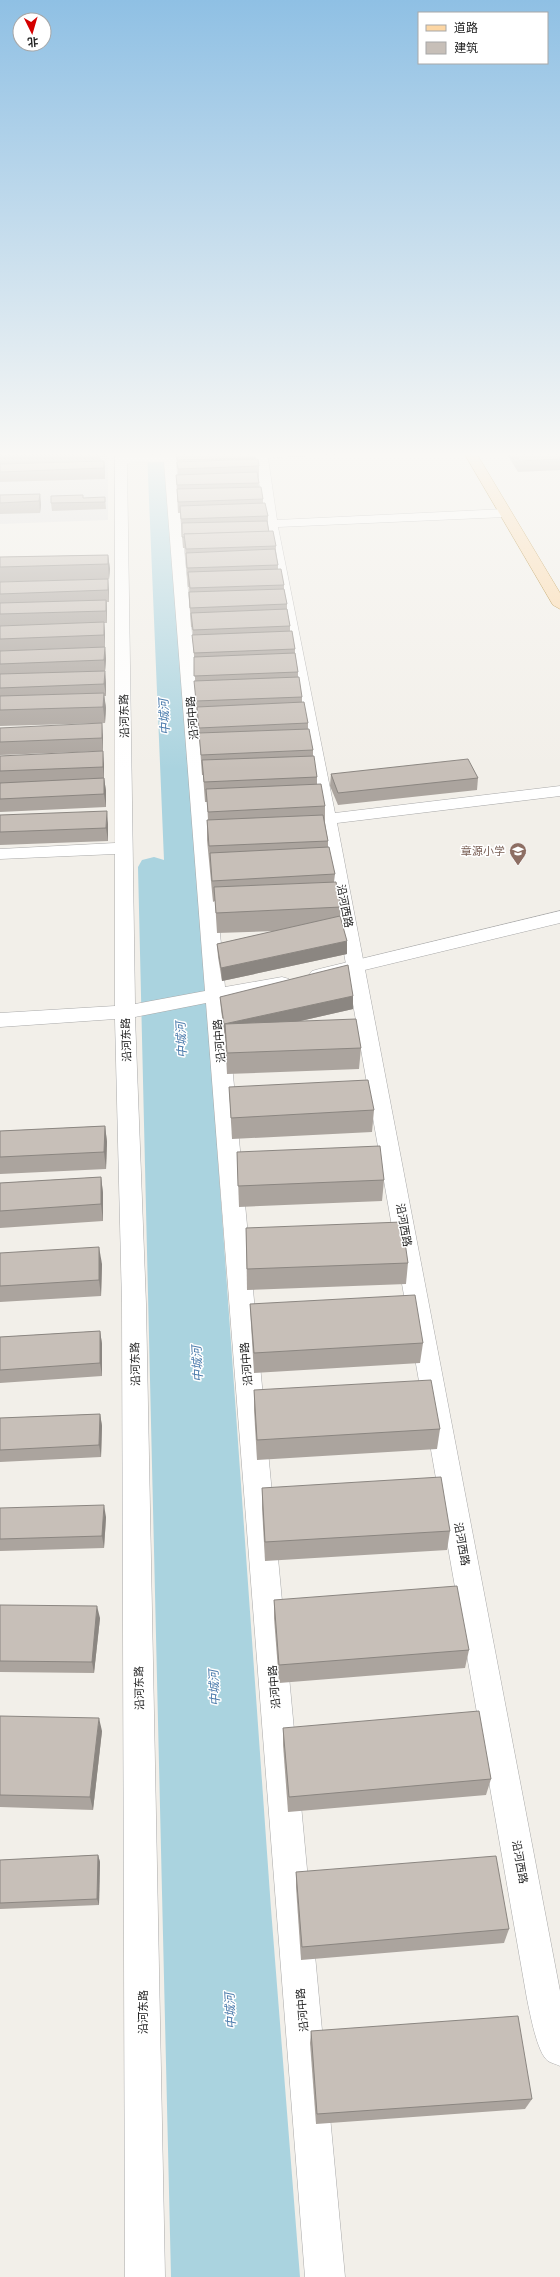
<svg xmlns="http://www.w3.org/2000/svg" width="560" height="2277" font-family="Mulish,'Noto Sans SC',sans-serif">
<rect width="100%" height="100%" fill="#f2efe9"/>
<polygon fill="#e0dfdf" points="0,451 108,451 108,520 0,524"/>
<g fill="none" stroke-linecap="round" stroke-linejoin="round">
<polygon fill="#aad3df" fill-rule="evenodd" points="147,451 168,451 271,1909 300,2277 171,2277 138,867 142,860 154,857 164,860"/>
<g stroke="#a9a9a9" stroke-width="1">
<path id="minor" d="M255,451H267L277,520L505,509L511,513L505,517L278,527L335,813L560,786V796L337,823L560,1991V2066C556,2064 551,2063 548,2061C537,2053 530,2013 527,1999L348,975L265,524Z"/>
</g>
<g stroke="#a9a9a9" stroke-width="1">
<g id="tertiary">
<path d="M115,451H127V456L163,455V451H175V455L185,454L191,458L189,460L176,462L225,987L282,977L289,979L292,983L289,987L282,989L226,1000L345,2277H305L206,1003L135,1017L146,1304L165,2277H125L122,1304L115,1019L0,1027V1013L115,1006V854L0,859V849L115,843ZM164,462L205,991L135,1004L127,463Z"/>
<polygon points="262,451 344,451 338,454 225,460 219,456 225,452"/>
<polygon points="560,911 560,923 319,981 312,979 309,975 312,971 319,969"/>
</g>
</g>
<g stroke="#a06b00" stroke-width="1">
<polygon id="primary" points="463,451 475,451 560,593 560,609 553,605"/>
</g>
<use href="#minor" fill="#fff" fill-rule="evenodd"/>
<use href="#tertiary" fill="#fff" fill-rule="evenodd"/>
<use href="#primary" fill="#fcd6a4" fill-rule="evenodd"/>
</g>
<g fill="#aba49e">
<polygon points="0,451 100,451 101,461 104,461 105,479 0,482"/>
<polygon points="176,451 255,458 255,460 259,466 259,477 258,477 259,487 263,499 263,503 268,516 268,524 269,532 276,546 276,551 278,565 278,569 284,585 284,589 287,604 287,609 290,626 290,631 295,649 295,653 298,672 298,677 302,697 302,702 308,723 308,729 313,750 313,756 317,777 317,784 325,806 325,823 328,841 328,847 335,874 334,882 341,907 340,918 347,941 347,954 222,981 218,957 217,944 275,931 217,933 215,901 213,902 207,840 207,820 208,820 207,802 205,802 203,775 202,775 198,720 197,721 193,635 192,627 191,627 190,610 189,587 188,587 185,548 183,548 180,513 178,513 176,475 178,475"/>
<polygon points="505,451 560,451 560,470 518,472"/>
<polygon points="40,494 41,505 40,513 0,514 0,495"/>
<polygon points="105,497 106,509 52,511 51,503 84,498"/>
<polygon points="108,555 110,569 109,579 0,582 0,557"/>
<polygon points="0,582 109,590 109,602 107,602 107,623 104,623 105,634 105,647 0,651"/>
<polygon points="105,647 106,659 105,672 106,683 106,696 104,696 106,708 105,723 0,726 0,651"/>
<polygon points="0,728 103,736 103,751 0,755"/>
<polygon points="0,756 104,764 104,778 106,791 106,807 0,812"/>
<polygon points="331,774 478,778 477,790 338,805 330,786"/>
<polygon points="0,815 108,824 108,841 0,845"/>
<polygon points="353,996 353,1009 296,1022 361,1048 359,1069 227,1074 225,1037 221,1010 220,997"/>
<polygon points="229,1087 374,1110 372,1132 232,1139"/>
<polygon points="105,1126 107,1142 106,1169 0,1174 0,1131"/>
<polygon points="237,1152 384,1180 382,1201 239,1207"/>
<polygon points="101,1177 103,1193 103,1221 0,1228 0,1183"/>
<polygon points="246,1228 408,1263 406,1284 247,1290"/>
<polygon points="0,1253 102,1264 101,1296 0,1302"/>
<polygon points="250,1304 423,1343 420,1363 254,1373 251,1325"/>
<polygon points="100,1331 102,1344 102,1376 0,1383 0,1337"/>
<polygon points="254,1390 440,1429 437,1449 257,1460 254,1410"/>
<polygon points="100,1414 102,1426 101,1457 0,1462 0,1418"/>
<polygon points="262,1488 450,1531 447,1550 265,1561 262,1508"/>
<polygon points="0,1508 106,1517 104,1548 0,1551"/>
<polygon points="274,1600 469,1650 465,1668 279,1683 274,1618"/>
<polygon points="0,1605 100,1618 94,1673 0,1672"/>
<polygon points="0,1716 102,1731 93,1810 0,1807"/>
<polygon points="283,1728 491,1779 486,1795 288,1812 283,1745"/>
<polygon points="98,1855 100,1862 99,1905 0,1909 0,1860"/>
<polygon points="296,1872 509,1929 504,1943 301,1960 296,1887"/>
<polygon points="311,2031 532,2099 525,2109 316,2124 310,2043"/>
</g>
<g fill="#8b8681">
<polygon points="104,461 105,472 105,479 104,468"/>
<polygon points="40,494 41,505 40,513 39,501"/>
<polygon points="108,555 110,569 109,579 108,564"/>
<polygon points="108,579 109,590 109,602 108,590"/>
<polygon points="106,600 107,612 107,623 106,611"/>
<polygon points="104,622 105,634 105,647 104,635"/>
<polygon points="105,647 106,659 105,672 104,660"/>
<polygon points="105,671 106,683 106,696 104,684"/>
<polygon points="104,693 106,708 105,723 103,707"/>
<polygon points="102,723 103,736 103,751 102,738"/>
<polygon points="103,751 104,764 104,780 103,767"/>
<polygon points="104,778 106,791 106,807 104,794"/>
<polygon points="107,811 108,824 108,841 106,828"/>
<polygon points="347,941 347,954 222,981 221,968"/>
<polygon points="353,996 353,1009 225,1038 224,1024"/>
<polygon points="105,1126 107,1142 106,1169 104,1152"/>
<polygon points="101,1177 103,1193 103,1221 101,1204"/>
<polygon points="99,1247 102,1264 101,1296 99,1280"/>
<polygon points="100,1331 102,1344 102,1376 100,1363"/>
<polygon points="100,1414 102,1426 101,1457 99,1445"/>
<polygon points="104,1505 106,1517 104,1548 102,1536"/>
<polygon points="97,1606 100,1618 94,1673 92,1662"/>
<polygon points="99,1718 102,1731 93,1810 90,1797"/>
<polygon points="98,1855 100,1862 99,1905 97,1899"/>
</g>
<g fill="#c7bfb8" stroke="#8b8681">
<polygon points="0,451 100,451 100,453 0,456"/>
<polygon points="176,451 254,451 255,458 177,460"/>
<polygon points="513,451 560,451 560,459 520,461"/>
<polygon points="258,459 259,466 178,469 177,462"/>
<polygon points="104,461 104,468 0,472 0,464"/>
<polygon points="257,472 259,483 177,485 176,475"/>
<polygon points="261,487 263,499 178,502 177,489"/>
<polygon points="40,494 39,501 0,503 0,495"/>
<polygon points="83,495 83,498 105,497 105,502 51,503 51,496"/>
<polygon points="265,503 268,516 181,519 180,506"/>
<polygon points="267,521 269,532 184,534 185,537 182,537 182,523"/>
<polygon points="273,531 276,546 186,549 184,534"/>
<polygon points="275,549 278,565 187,568 186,553"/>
<polygon points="108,555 108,564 0,567 0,557"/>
<polygon points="281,569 284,585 190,588 188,572"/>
<polygon points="108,579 108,590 0,594 0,582"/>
<polygon points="284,589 287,604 190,608 189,592"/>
<polygon points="106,600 106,611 0,614 0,603"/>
<polygon points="287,609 290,626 193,630 191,613"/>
<polygon points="104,622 104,635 0,639 0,626"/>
<polygon points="292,631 295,649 194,653 192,635"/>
<polygon points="105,647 104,660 0,664 0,651"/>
<polygon points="295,653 298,672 194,676 194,657"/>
<polygon points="105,671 104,684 0,688 0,674"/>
<polygon points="299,677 302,697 196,701 194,681"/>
<polygon points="104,693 103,707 0,710 0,696"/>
<polygon points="304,702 308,723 199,728 197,707"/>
<polygon points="102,723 102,738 0,742 0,728"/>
<polygon points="309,729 313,750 201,755 199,733"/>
<polygon points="103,751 103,767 0,771 0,756"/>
<polygon points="314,756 317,777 204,782 202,760"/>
<polygon points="468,759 478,778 338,793 331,774"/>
<polygon points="104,778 104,794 0,799 0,783"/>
<polygon points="321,784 325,806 208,812 206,789"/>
<polygon points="107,811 106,828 0,832 0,815"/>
<polygon points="323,815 328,841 209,846 207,820"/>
<polygon points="329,847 335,874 212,881 210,853"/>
<polygon points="336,882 341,907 216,913 214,887"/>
<polygon points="340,916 347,941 221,968 217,944"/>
<polygon points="348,965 353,996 224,1024 220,997"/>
<polygon points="356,1019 361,1048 227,1053 225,1024"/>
<polygon points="368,1080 374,1110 231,1118 229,1087"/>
<polygon points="105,1126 104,1152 0,1157 0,1131"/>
<polygon points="380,1146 384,1180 238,1186 237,1152"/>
<polygon points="101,1177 101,1204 0,1211 0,1183"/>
<polygon points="402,1222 408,1263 247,1269 246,1228"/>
<polygon points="99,1247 99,1280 0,1286 0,1253"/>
<polygon points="415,1295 423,1343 254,1353 250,1304"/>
<polygon points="100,1331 100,1363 0,1370 0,1337"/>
<polygon points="431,1380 440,1429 257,1440 254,1390"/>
<polygon points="100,1414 99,1445 0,1450 0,1418"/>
<polygon points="441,1477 450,1531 265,1542 262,1488"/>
<polygon points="104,1505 102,1536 0,1539 0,1508"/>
<polygon points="457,1586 469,1650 279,1665 274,1600"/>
<polygon points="0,1605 97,1606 92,1662 0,1661"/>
<polygon points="479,1711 491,1779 289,1797 283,1728"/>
<polygon points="0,1716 99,1718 90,1797 0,1795"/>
<polygon points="98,1855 97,1899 0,1903 0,1860"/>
<polygon points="496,1856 509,1929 302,1947 296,1872"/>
<polygon points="518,2016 532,2099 317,2114 311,2031"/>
</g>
<linearGradient id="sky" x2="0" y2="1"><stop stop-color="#8fc0e4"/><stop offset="0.59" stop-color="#f9f8f5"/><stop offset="1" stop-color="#f9f8f5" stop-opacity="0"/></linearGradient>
<rect width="560" height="770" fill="url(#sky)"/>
<defs>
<g id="school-pin" transform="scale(0.9)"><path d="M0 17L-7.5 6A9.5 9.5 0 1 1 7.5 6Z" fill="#8d6e63" stroke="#fff"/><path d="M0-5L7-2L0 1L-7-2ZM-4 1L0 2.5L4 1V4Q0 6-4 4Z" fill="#fff"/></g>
</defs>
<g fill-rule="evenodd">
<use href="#school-pin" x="518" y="851"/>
</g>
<g text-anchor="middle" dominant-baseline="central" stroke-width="3" stroke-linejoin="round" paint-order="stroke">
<g font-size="11" fill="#222" stroke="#fff">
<text transform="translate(124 716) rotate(-91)">沿河东路</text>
<text transform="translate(192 718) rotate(-95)">沿河中路</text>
<text transform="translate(345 906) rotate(79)">沿河西路</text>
<text transform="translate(126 1040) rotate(-92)">沿河东路</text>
<text transform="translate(219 1041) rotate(-95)">沿河中路</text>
<text transform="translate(404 1225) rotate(80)">沿河西路</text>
<text transform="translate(135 1364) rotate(-91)">沿河东路</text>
<text transform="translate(246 1364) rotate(-95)">沿河中路</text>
<text transform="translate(462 1544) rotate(80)">沿河西路</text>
<text transform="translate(274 1687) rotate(-95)">沿河中路</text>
<text transform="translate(139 1688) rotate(-91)">沿河东路</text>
<text transform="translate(520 1862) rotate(80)">沿河西路</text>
<text transform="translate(302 2010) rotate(-95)">沿河中路</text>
<text transform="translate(143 2012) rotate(-90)">沿河东路</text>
</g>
<g font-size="11" fill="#785e54" stroke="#fff" text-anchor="end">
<text x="505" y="851">章源小学</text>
</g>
<g font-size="12" font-style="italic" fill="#4a7aab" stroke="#fff">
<text transform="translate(164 717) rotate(-93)">中城河</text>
<text transform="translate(181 1040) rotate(-93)">中城河</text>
<text transform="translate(197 1364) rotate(-93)">中城河</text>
<text transform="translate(214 1688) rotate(-93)">中城河</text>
<text transform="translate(230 2011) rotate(-93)">中城河</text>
</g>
</g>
<rect x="418" y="12" width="130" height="52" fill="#ffffff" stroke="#a7a7a7"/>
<rect x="426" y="25" width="20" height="6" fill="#fcd6a4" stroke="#a7a7a7"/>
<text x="454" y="32" font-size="12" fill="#222222">道路</text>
<rect x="426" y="42" width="20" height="12" fill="#c7bfb8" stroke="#a7a7a7"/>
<text x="454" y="52" font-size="12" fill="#222222">建筑</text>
<g transform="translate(32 32) rotate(175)"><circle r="19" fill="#ffffff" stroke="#a7a7a7"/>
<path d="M0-3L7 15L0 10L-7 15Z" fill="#d40000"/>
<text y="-6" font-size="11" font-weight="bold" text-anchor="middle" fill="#222222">北</text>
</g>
</svg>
